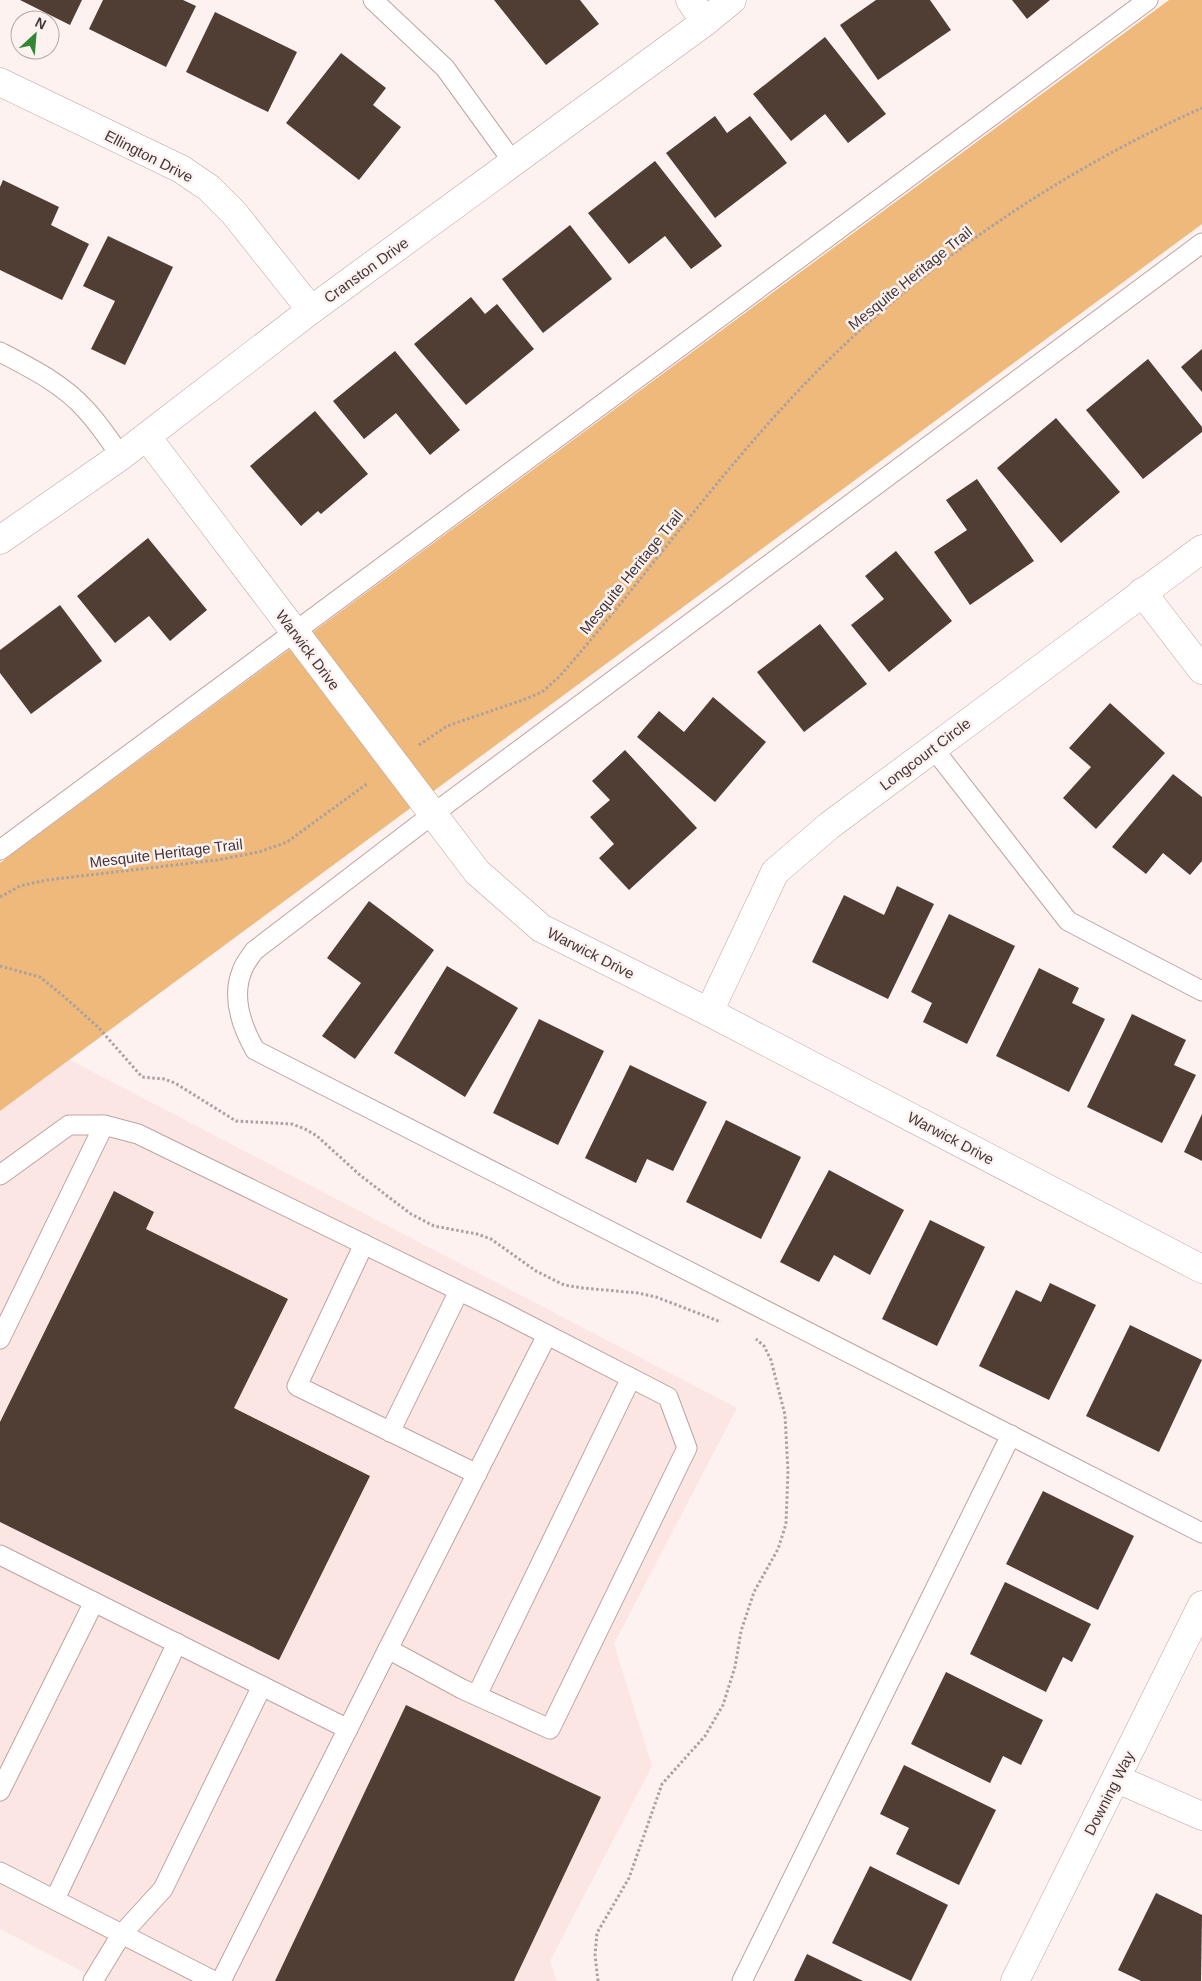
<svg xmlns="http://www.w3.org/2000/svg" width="1202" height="1981" font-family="Arial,sans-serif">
<rect width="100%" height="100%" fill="#fef2f1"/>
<polygon fill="#fce6e4" points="70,1060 737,1408 614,1644 652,1766 550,1961 557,1981 101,1981 0,1929 0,1111"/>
<polygon fill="#eeb97a" points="1169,0 1202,0 1202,224 0,1111 0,863"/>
<g fill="#503d34">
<polygon points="20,0 82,0 70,25"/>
<polygon points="103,0 183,0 196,6 166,67 89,29"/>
<polygon points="494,0 580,0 599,24 546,65"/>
<polygon points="876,0 930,0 951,30 878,80 840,25"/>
<polygon points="1012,0 1050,0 1027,19"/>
<polygon points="215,12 297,52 268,112 186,72"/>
<polygon points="825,37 886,114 848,143 825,114 791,141 753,94"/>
<polygon points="341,53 386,88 373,105 401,127 359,180 286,123"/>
<polygon points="715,116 727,133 750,116 787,163 715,218 666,153"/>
<polygon points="655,161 722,246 691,269 665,236 629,264 588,213"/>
<polygon points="3,180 59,207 51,225 89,244 62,300 0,270 0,187"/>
<polygon points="570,225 612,279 543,333 502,279"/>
<polygon points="108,236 173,267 125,365 91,349 115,301 83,286"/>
<polygon points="471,297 485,314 497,304 534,349 466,405 414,344"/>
<polygon points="1202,349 1202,392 1181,367"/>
<polygon points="395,351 460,430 430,455 396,413 364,439 333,401"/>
<polygon points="1148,359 1202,427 1202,432 1143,479 1086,410"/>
<polygon points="315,411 368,474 321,514 318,511 301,526 250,466"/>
<polygon points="1056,418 1120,492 1061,543 997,468"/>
<polygon points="977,479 1034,561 970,605 934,552 967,530 946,500"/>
<polygon points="148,538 207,610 170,641 149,616 115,643 77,596"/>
<polygon points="896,551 952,621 889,672 851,625 884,599 865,576"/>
<polygon points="60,605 102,661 31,714 0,673 0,650"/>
<polygon points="820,624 867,684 804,732 757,672"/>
<polygon points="713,697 766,742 715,802 637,737 659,711 684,732"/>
<polygon points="1110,703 1165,753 1096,829 1063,798 1091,767 1069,748"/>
<polygon points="625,750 697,828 629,890 599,858 614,844 590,817 610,800 592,781"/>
<polygon points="1173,774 1202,797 1202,861 1190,875 1163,853 1146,874 1112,847"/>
<polygon points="897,886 934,904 888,999 812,962 844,895 884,915"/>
<polygon points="369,901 434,950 355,1059 322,1036 361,983 327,958"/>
<polygon points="949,914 1015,946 967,1044 923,1022 932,1003 911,992"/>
<polygon points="447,966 518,1008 465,1097 394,1053"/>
<polygon points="1039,968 1079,988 1072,1003 1105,1019 1069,1092 996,1056"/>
<polygon points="1132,1014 1186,1040 1174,1065 1196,1075 1162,1143 1087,1107"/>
<polygon points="539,1019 604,1051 558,1145 493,1113"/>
<polygon points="630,1065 707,1102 673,1171 647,1159 636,1183 585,1158"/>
<polygon points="1202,1114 1202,1161 1184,1152"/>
<polygon points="726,1120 801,1157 761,1239 686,1202"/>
<polygon points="829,1170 904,1210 870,1275 834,1255 819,1282 780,1262"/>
<polygon points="114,1191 154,1212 146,1229 288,1299 234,1408 370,1476 279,1660 0,1522 0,1422"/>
<polygon points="930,1220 985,1247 937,1346 882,1319"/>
<polygon points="1050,1283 1096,1305 1049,1400 979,1366 1016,1290 1041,1302"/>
<polygon points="1130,1325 1202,1360 1159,1452 1086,1416"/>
<polygon points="1043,1491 1134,1536 1098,1610 1006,1564"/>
<polygon points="1005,1582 1091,1624 1072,1662 1063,1657 1046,1692 970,1654"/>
<polygon points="946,1672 1043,1720 1021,1765 1003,1756 990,1783 911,1744"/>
<polygon points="406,1705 601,1797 514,1981 275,1981"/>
<polygon points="904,1765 996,1810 959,1885 896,1854 909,1828 880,1814"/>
<polygon points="870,1866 948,1905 911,1981 832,1943"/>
<polygon points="1156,1893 1202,1915 1201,1981 1141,1981 1118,1970"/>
<polygon points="807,1954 863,1981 794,1981"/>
</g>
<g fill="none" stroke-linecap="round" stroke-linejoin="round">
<g stroke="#bda3a1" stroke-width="21">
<g id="service">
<polyline points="373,0 445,68 513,162"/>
<path d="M1202,243L433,814L254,951C250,957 244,964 242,971C231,998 242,1027 255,1050L1202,1533"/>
<path d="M0,352C31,368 63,384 86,410C99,424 110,441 121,456"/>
<polyline points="933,748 1068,921 1202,991"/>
<polyline points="0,850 1148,0"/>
<polyline points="0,1175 69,1125 104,1125"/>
<polyline points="364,1244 297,1386 477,1474"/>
<polyline points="0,1339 104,1125 138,1134 503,1312 668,1397 687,1448 550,1729 462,1689 388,1649 221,1981"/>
<polyline points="390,1432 459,1291"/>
<polyline points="0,1555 262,1686 163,1889 121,1935 93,1981"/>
<polyline points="388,1649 547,1335"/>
<polyline points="262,1686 348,1729"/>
<polyline points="477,1695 631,1378"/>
<polyline points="0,1791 94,1602"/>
<polyline points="0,1872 214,1981"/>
<polyline points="55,1899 177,1643"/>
<polyline points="742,1981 1011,1435"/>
</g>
</g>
<g stroke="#bda3a1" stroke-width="29">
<g id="minor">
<polyline points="690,0 705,22"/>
<polyline points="0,82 181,169 209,188 234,213 311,310"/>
<polyline points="147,437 477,872 541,928 709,1012 1202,1269"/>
<polyline points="0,540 121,456 311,310 705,22 732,0"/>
<polyline points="1142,592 1202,670"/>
<polyline points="709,1012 775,872 830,825 1202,549"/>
<polyline points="1117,1779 1202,1816"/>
<polyline points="1015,1981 1202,1605"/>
</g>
</g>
<g stroke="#aca1a0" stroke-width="3" stroke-dasharray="2.5 2.5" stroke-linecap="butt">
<path d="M419,745L447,726L523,700L542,692L559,677C636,589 705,492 785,405C898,281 1049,176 1202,108"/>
<polyline points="0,897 20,886 47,880 217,860 259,852 287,842 368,783"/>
<polyline points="0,966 40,977 61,994 98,1027 142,1077 164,1079 175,1083 236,1121 292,1124 305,1129 317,1136 361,1176 411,1214 434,1226 477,1234 491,1239 536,1271 564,1285 583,1288 638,1293 656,1297 721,1322"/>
<polyline points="598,1981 595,1955 597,1933 629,1878 662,1784 705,1736 723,1705 735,1667 741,1631 754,1592 778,1549 786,1524 788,1471 785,1415 771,1360 764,1346 756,1339"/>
</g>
<use href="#service" stroke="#fff" stroke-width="19"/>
<use href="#minor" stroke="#fff" stroke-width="28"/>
</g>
<g text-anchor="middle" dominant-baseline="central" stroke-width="5" stroke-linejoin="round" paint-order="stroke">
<g font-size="15" fill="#433838" stroke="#fef2f1">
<text transform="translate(149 156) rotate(27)">Ellington Drive</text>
<text transform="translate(366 270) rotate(-36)">Cranston Drive</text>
<text transform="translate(910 278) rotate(-39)">Mesquite Heritage Trail</text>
<text transform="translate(631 572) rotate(-51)">Mesquite Heritage Trail</text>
<text transform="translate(308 650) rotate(53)">Warwick Drive</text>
<text transform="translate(925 754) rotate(-37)">Longcourt Circle</text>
<text transform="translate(166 853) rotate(-7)">Mesquite Heritage Trail</text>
<text transform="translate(591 953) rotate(27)">Warwick Drive</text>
<text transform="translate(951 1138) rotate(28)">Warwick Drive</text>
<text transform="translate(1109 1793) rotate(-63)">Downing Way</text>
</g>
</g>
<g transform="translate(35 35) rotate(26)"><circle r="24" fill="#fef2f1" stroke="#b3a8a7"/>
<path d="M0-4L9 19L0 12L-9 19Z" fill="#318735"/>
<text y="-8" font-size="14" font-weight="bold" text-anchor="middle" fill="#433838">N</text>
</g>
</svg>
